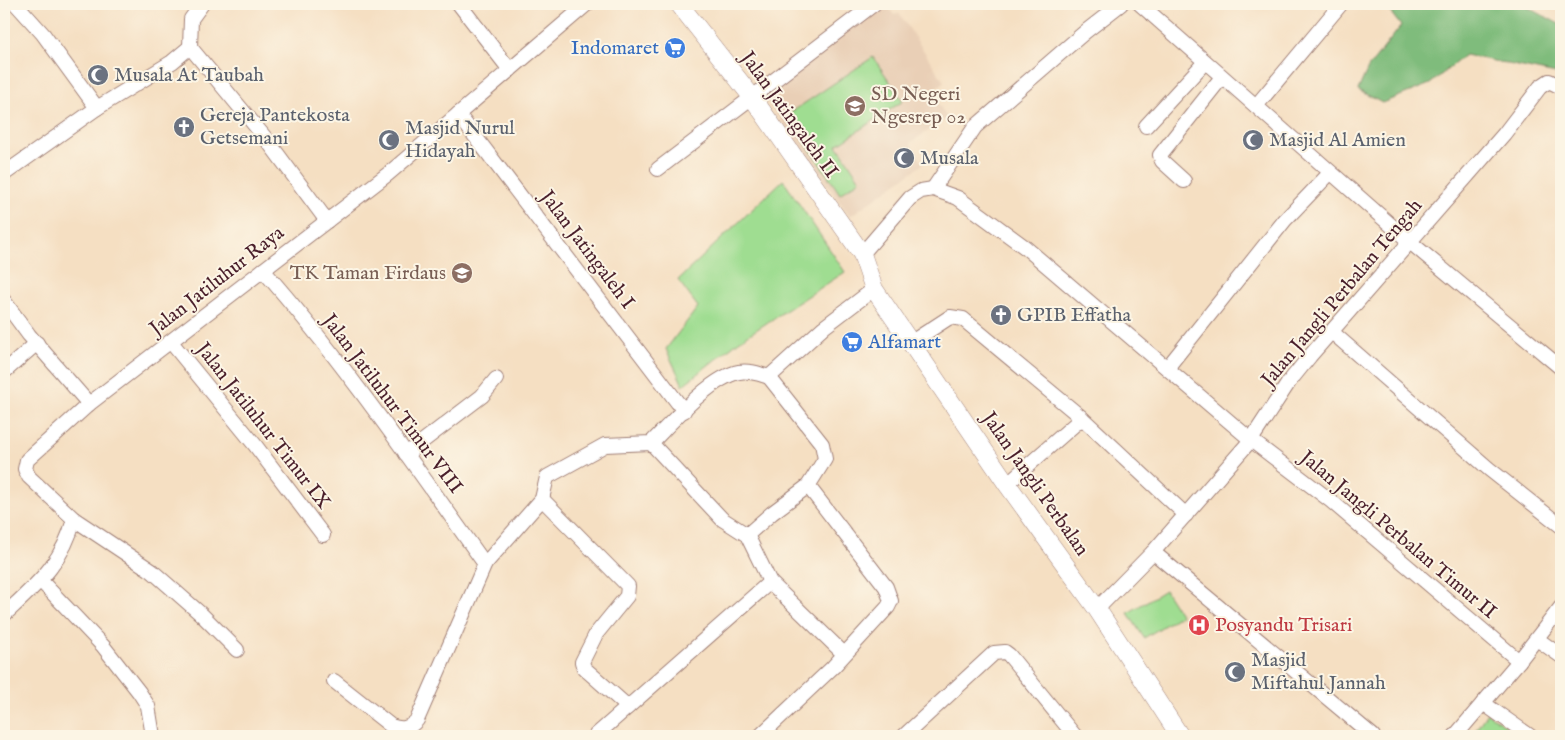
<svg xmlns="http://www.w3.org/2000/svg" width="1565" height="740" font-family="'IM FELL English',serif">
<rect width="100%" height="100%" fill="#fcf5e5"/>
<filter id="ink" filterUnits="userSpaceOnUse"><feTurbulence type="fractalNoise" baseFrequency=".02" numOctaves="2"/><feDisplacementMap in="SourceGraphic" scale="10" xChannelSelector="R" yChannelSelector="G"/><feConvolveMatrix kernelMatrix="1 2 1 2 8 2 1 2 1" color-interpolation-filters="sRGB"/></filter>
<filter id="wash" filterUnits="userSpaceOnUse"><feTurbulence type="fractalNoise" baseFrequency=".0096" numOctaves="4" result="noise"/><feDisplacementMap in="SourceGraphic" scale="20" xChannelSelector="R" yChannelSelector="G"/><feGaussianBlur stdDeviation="1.12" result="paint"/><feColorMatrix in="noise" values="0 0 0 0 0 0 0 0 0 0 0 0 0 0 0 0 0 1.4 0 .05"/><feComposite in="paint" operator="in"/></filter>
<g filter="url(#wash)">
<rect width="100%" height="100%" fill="#f5dfc2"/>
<polygon fill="#e9cfb6" points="882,4 885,4 894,15 899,13 944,82 931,92 947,118 910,143 923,164 850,216 762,95"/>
<g fill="#9fdd91" stroke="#747e5e">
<polygon points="873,57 903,101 837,145 860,180 840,194 787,115"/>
<polygon points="783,180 845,272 739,341 683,385 666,349 698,307 678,280"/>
<polygon points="1165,590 1181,615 1144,638 1128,613"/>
<polygon points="1487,713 1522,736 1472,736"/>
</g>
<polygon fill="#7fbc7b" stroke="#646e53" points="1384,4 1522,4 1561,25 1561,75 1465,55 1430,84 1382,103 1358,90 1368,68 1401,26"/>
</g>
<g filter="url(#ink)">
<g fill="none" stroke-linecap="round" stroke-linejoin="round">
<g stroke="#a07f76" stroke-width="16">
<g id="minor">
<polyline points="16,4 43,34 97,108"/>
<polyline points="459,4 510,70"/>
<polyline points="1140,4 1410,242 1561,368"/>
<polyline points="190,47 267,140 327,221"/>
<polyline points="190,47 191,19 202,4"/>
<polyline points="1256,106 1341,4"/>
<polyline points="458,114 684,411"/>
<polyline points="1146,126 1205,62"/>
<polyline points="658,169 874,4"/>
<polyline points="4,174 97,108 172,62 190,47"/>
<polyline points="1184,181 1162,161 1160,155 1222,77"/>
<polyline points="933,189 975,127 1085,32 1121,4"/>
<polyline points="862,254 910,198 921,191 933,189 958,198 1026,248 1251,440 1331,501 1519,661"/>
<path d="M263,270C344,362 414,465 485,564"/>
<polyline points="4,301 29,335 89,404"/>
<polyline points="1333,333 1489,469 1561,526"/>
<polyline points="171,342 255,445 323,535"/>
<polyline points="910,343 950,317 963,319 1082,418 1186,515"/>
<polyline points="1167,368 1285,220 1330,173"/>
<polyline points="4,372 37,343"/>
<polyline points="651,443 722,519 747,535 770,582 844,654"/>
<polyline points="406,454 482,396 496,379"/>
<polyline points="1007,484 1082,418"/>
<polyline points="542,499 628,586 627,596 596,634 582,662 584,668 628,707"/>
<polyline points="747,535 772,513 808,486 825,459 822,444 769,377"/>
<polyline points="1153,552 1373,736"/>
<polyline points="41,581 103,646 139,692 148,706 153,736"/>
<polyline points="1097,609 1153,552 1251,440 1289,382 1310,356 1504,134 1540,87 1549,81 1561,87"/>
<path d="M4,615C36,585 63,563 74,519"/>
<polyline points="1537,639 1561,656"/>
<polyline points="237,650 202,615 152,571 74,519 29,477 25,469 27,460 89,404 388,174 587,4"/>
<path d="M334,681L391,726C402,730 409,729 417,720L485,564L542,499L547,477L605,445L651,443C671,423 711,377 739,372C749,370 759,374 769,377L824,327L874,289"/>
<polyline points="1483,703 1530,736"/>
<polyline points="595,736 770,582"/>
<polyline points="760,736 833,667 888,607 891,601 886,587 808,486"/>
<polyline points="904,736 994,653 1005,652 1009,655 1075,736"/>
<polyline points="1455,736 1519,661 1561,607"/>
</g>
</g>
<g stroke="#a07f76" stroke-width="19">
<polyline id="tertiary" points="679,4 752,97 862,254 874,289 1007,484 1097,609 1180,736"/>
</g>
<use href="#minor" stroke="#fff" stroke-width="14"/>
<use href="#tertiary" stroke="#fff" stroke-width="18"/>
</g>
</g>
<defs>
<g id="supermarket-disc" transform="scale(1.125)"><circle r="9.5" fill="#3f7fe0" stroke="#fcf5e5"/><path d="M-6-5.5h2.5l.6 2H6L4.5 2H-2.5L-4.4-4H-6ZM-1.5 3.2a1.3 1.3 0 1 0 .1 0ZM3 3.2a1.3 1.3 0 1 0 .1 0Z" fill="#fff"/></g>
<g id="mosque-disc" transform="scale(1.125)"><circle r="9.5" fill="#6b7280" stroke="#fcf5e5"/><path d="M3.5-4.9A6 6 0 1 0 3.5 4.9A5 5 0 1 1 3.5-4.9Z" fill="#fff"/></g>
<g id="school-disc" transform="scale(1.125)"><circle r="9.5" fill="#8d6e63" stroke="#fcf5e5"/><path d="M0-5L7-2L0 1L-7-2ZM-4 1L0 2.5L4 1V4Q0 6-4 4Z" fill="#fff"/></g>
<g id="church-disc" transform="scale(1.125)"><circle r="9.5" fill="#6b7280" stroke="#fcf5e5"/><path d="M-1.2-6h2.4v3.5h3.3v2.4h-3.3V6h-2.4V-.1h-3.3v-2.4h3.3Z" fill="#fff"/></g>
<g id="hospital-disc" transform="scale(1.125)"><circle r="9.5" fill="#e0444e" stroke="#fcf5e5"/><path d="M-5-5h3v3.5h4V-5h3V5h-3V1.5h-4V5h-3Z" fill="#fff"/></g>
</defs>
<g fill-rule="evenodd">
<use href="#supermarket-disc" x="675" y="48"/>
<use href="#mosque-disc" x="98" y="75"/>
<use href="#school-disc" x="855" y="106"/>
<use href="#church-disc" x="184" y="127"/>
<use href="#mosque-disc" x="389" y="140"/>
<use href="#mosque-disc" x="1253" y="140"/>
<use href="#mosque-disc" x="904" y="158"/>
<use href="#school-disc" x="462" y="273"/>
<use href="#church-disc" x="1001" y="315"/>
<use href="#supermarket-disc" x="852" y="342"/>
<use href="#hospital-disc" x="1199" y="625"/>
<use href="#mosque-disc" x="1235" y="672"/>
</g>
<g text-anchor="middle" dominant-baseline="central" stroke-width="4" stroke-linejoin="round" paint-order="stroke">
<g font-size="20" fill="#366cbe" stroke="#fcf5e5" text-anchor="end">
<text x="659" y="48">Indomaret</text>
<text x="868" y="342" text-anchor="start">Alfamart</text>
</g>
<g font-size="20" fill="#5b616d" stroke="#fcf5e5" text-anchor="start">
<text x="114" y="75">Musala At Taubah</text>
<text x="200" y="115">Gereja Pantekosta<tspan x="200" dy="23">Getsemani</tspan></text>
<text x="405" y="128">Masjid Nurul<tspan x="405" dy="23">Hidayah</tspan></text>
<text x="1269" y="140">Masjid Al Amien</text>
<text x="920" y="158">Musala</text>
<text x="1017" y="315">GPIB Effatha</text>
<text x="1251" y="660">Masjid<tspan x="1251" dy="23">Miftahul Jannah</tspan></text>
</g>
<g font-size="20" fill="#785e54" stroke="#fcf5e5" text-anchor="start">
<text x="871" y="94">SD Negeri<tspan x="871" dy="23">Ngesrep 02</tspan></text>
<text x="446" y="273" text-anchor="end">TK Taman Firdaus</text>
</g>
<g font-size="20" fill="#4a1f2b" stroke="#fcf5e5">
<text transform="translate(789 115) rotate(54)">Jalan Jatingaleh II</text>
<text transform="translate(587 250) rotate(53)">Jalan Jatingaleh I</text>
<text transform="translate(217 281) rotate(-38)">Jalan Jatiluhur Raya</text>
<text transform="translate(1342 293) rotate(-50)">Jalan Jangli Perbalan Tengah</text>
<text transform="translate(392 404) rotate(53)">Jalan Jatiluhur Timur VIII</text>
<text transform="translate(263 426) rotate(52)">Jalan Jatiluhur Timur IX</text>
<text transform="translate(1035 484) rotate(55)">Jalan Jangli Perbalan</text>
<text transform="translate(1398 535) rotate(40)">Jalan Jangli Perbalan Timur II</text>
</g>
<g font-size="20" fill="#be3a42" stroke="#fcf5e5" text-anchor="start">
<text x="1215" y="625">Posyandu Trisari</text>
</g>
</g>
<rect width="1565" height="740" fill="none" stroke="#fcf5e5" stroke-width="20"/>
</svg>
